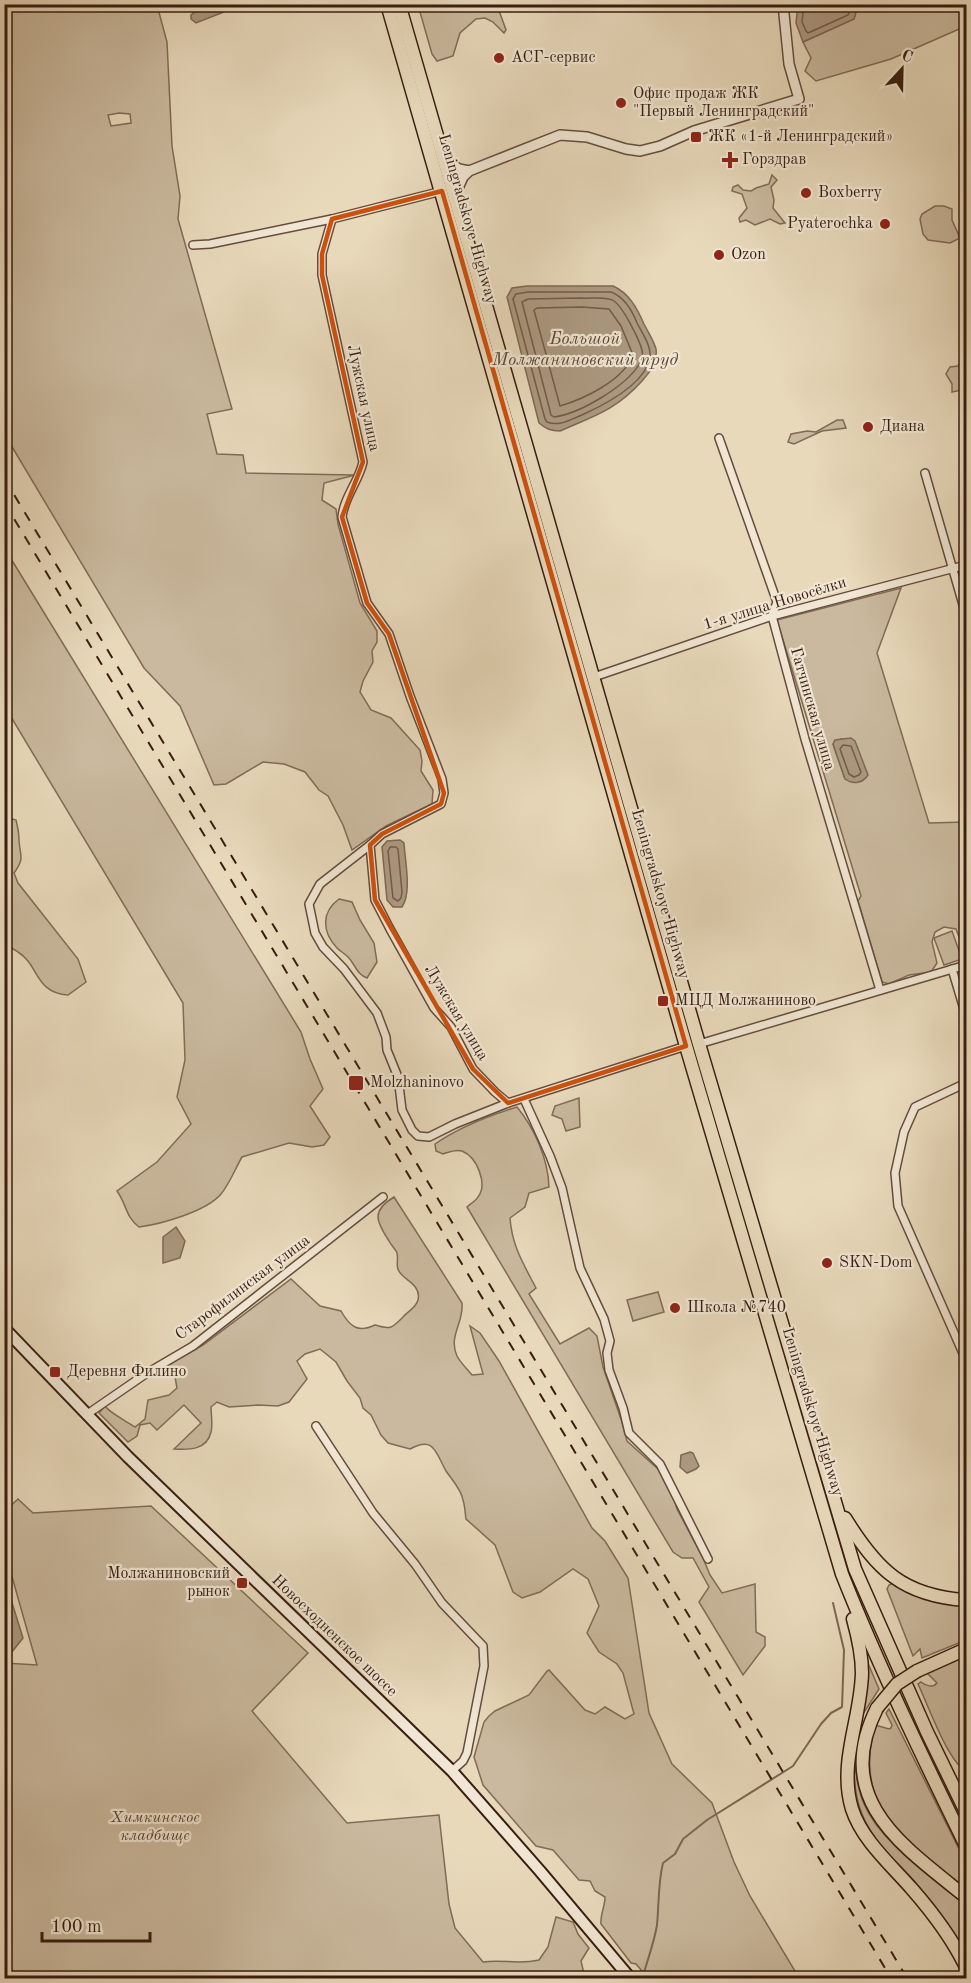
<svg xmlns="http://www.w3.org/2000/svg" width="971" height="1983" font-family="'Old Standard TT',serif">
<rect width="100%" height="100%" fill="#e8d9bb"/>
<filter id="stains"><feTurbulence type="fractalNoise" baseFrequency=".00333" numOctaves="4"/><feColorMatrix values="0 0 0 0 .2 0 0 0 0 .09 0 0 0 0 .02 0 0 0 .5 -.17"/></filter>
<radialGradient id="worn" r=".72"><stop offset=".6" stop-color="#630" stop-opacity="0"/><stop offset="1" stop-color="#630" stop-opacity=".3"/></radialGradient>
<g fill="#cab99e" stroke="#816b58" stroke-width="1.5" fill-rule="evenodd">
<path d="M4,5H157L167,42L172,146L180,196L178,219L232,409L207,414L217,454L243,455L246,473L355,475L324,483L322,500L336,509L338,524L360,603L377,631V642L372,651L373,662L363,681L360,692L371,710L391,718L420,750L422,761L421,771L433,790L432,804L386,826L352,850L343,825L328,796L319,790L305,772L284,764L263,762L226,784L214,785L180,706L144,668L5,435ZM119,113L130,114L131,123L111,126L108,115Z"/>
<polygon points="418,5 497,5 506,30 504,33 493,22 485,18 476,19 460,33 453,56 437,61 432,54"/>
<polygon points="858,5 966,5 966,26 891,59 816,81 805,71 811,58 803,42 854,19"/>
<polygon points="772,175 777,180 771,187 774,200 773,208 785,223 780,224 770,219 755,225 746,220 740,222 739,218 747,208 742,194 732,191 733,187 738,185 743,190 751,191 756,188 769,184"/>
<polygon points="935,206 944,206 952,209 952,220 960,238 950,243 928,240 923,234 920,219 922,214"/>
<polygon points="966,358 966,389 952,392 952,384 946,374 950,367 958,366 961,360"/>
<polygon points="837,420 843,420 846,428 822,431 794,444 788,442 791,434 807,431 816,432"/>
<path d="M5,549L301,1032L310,1059L323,1089L310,1106L330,1137L324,1145L312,1147L289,1143L242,1157C235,1169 230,1183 221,1194C207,1211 162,1224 139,1227C125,1216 127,1205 117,1191L157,1162L191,1124L177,1097L185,1060L183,1003L5,707Z"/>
<path d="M901,588L877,653L929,823L966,822V942L960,940L956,929L944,927L935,932L932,942L937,963L931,972L909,975L889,984L882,982L858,901L861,896L777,620ZM841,739H846L845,779L833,744Z"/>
<path d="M5,817L16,820C18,828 19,833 19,840C20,857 25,858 14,873L18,883L78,959L86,982L68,995C35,993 39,965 18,952C14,949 9,947 5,945Z"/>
<path d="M339,899L352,902L360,920L374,943L377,962L367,978C356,974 356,965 348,957C345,954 340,951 337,948C322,932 321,912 339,899Z"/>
<polygon points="952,931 962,959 944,965 934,938"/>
<polygon points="579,1098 580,1127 566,1131 562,1119 552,1115 555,1106"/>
<path d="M517,1107C535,1129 548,1159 549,1187L529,1193L525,1207L510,1218C512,1246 523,1263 536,1288L529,1294L560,1344L589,1328L597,1336L603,1367L622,1422L627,1441L659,1470L671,1489L677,1509L703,1558L710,1575L722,1593L755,1584L756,1632L765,1637V1646L743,1675L699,1602L709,1587L693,1558H682L673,1552L467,1207C470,1204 476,1201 478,1197C488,1184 477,1157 462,1151C455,1149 449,1152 443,1154L436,1151L435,1144C458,1128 491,1115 517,1107Z"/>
<path d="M394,1197L462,1303C464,1323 448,1336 457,1356C460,1362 467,1369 472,1375L483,1374L470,1326L480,1333L499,1361L592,1528L605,1541L628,1578L649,1713L672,1764L712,1803L734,1862L750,1896L795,1971L798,1978H648L636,1964L631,1963L601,1924C600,1914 605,1907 605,1897L595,1891L590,1881L579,1880L553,1850L536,1846L483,1785L474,1757L484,1722L489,1716L495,1711L529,1695L547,1671L549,1670L585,1710L595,1714L605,1707L625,1719L634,1714L623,1673L617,1664L599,1652L587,1633L599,1606L588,1579L573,1569L540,1592L522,1598L513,1592L495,1545L466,1519C465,1513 465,1506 463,1500C461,1489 452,1480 446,1471C436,1454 435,1435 410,1449L388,1443L381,1435L371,1415L363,1408L360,1398L347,1381L336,1362L320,1349L305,1354L297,1361L307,1379L289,1402L278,1406L258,1405L229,1407L217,1402L211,1407C211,1414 213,1426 211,1432C207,1450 189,1450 174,1449L201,1423L184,1405L157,1430L150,1423L140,1425L137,1436L128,1442L99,1413L105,1406C110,1413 126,1421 135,1427L145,1419L148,1400L169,1395L177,1388L175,1377L164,1367L203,1345L291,1279L320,1306L341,1311C350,1327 358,1333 375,1325C391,1330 392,1328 403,1317C408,1311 416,1308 418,1300C421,1287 409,1282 402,1275C394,1267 399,1262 397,1253C396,1250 391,1245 389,1241C376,1221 371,1211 394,1197Z"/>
<polygon points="658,1292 664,1312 633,1321 627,1300"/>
<path d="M18,1499L33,1513L151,1506L308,1653L252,1711L347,1823L439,1815L449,1904L455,1928L483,1962C503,1959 518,1965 539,1960L548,1947L556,1917L573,1922L578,1934L589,1948L581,1961L585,1978H5V1663L37,1665L5,1552V1511Z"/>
<polygon points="893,1583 935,1601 966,1605 966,1640 922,1658 920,1649 913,1656 887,1589 889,1585"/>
<path d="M966,1656V1771C948,1762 928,1705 918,1684L921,1682C926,1686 933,1688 937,1683L927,1673Z"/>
<polygon points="867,1661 879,1689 863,1714 858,1727 865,1701"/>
<path d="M889,1709L966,1863V1890C909,1839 851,1814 875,1725L889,1729L891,1728L892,1725L886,1713Z"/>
<path d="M854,1758C856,1774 858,1790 864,1804C881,1844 934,1877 966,1905V1954C951,1928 935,1905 915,1882C908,1874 900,1867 892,1859C862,1826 853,1802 854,1758Z"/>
</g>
<g fill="#ac9981" stroke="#7e6754" stroke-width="1.5">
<polygon points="798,5 798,4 858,5 854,19 803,42 796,23"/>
<polygon points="219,6 225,9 224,12 196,23 191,19 191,15 193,13"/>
<path d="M527,286H613C629,293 637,308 644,324C648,332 654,341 656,349C658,362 650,372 642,381C616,410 594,416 560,431C551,431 546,429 539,423L507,297L512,288Z"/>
<path d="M851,738L855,741L868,775C863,783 853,785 845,779L833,744L835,740Z"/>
<path d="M400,840L404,843C405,861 412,893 402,907H393L387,900L382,847L387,841Z"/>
<polygon points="176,1227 185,1241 180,1258 163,1263 163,1237"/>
<polygon points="690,1452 693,1453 699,1466 696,1469 687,1473 680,1467 681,1455"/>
<polygon points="4,1577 23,1638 11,1653 5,1646"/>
</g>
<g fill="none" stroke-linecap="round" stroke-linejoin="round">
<g stroke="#725b49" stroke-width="1.5">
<polyline points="804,4 802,22 806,31 808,33 848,15 852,4"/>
<path d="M528,292H611C624,297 632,310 637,323C642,333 651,345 650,357C646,384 604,405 582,415C571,419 560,427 547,422L545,419L513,299L516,294Z"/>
<path d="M582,298C590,299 607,296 614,301C623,307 639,339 642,350C643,354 642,359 640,363C627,386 579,414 554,417L551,415L522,302L528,299Z"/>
<path d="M582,307L609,309L621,326L633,355C624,380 584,399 560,406L534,310L537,308Z"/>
<polygon points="843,745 851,746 861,772 859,775 854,777 849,774 840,749"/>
<polygon points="390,847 396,847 398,849 402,892 401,898 398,901 393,898 388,851"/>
</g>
<path stroke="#7e6754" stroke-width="2" d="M643,1976C648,1958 654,1943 657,1925C659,1904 658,1883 663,1863L675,1854L683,1839L707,1820L793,1766L821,1724L831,1713L842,1707L844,1650L833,1603"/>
<g stroke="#644c3c" stroke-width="10">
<g id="minor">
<path d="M332,219L322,254V275L363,462C359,481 344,497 342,517L367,603L389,634L410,696L442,779L444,793L441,804L382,834L370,845L375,900L390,929L434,1008L451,1027L473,1069L495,1092L508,1103"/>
<polyline points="193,245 210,244 332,219 442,191"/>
<polyline points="719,438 777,602 772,616 805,739 880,990"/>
<polyline points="925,473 966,615"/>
<polyline points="594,677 772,616 966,565"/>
<polyline points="370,845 320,884 309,904 315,933 323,947 344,969 377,1013 386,1037 387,1050 398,1077 402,1110 412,1130 418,1136 429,1137 455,1124 508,1103 686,1046"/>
<polyline points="952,969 966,1016"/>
<polyline points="699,1044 966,965"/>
<polyline points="966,1083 915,1107 904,1132 895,1173 898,1206 966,1360"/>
<polyline points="524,1099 550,1156 562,1188 580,1268 604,1319 610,1341 607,1353 609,1370 623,1408 629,1433 660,1464 708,1559"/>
<polyline points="86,1415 147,1373 193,1346 383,1197"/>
<polyline points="316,1426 373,1513 415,1564 442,1603 483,1646 484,1666 467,1753 463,1761 452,1771"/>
</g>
</g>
<g stroke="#644c3c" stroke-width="12">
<g id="tertiary">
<polyline points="444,159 459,169 469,171"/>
<polyline points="455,195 463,177 469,171 560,135 587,137 626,149 640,151 660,146 694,131 799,99 789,64 783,4"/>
</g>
</g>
<g stroke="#381d11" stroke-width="14">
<polyline id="secondary" points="4,1328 128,1457 452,1771 540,1871 630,1978"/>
</g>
<g stroke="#381d11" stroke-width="15">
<g id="trunk">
<path d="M387,4L686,1046L842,1574C879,1667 922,1756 966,1846"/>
<polyline points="399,4 699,1044 855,1569 927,1732 966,1812"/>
<path d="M845,1518C877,1570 903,1596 966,1600"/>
<path d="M853,1619C858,1637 862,1655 862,1673C861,1719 838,1763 852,1809C862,1840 891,1865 912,1889C933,1913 952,1938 966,1967"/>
<polyline points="917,1671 966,1649"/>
<path d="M877,1708C831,1800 903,1846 966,1897"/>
</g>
</g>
<use href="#minor" stroke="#f0e6d3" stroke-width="7"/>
<use href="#tertiary" stroke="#f0e6d3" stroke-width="9"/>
<use href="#secondary" stroke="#f0e6d3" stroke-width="10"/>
<use href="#trunk" stroke="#e8d9bb" stroke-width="12"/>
<g stroke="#381d11" stroke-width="2" stroke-dasharray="10 10" stroke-linecap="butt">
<polyline points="4,478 907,1978"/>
<polyline points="4,502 891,1978"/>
</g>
<g stroke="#381d11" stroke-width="15" stroke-linecap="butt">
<polyline id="trunk-bridge" points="877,1708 897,1684 917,1671"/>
</g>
<use href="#trunk-bridge" stroke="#e8d9bb" stroke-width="12"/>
</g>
<path fill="none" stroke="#ce500d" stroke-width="4.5" stroke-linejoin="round" d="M442,191L686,1046L508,1103L473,1069L375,900L370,845L382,834L441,804L444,793L389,634L367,603L342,517L363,462L322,275V254L332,219Z"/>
<g fill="#8f2418" stroke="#f0e6d3" stroke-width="2">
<circle cx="499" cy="58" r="6"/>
<circle cx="621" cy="103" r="6"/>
<rect x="690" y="131" width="12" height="12" rx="3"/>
<path d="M727 151h6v6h6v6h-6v6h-6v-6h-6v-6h6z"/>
<circle cx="806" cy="193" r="6"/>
<circle cx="885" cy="224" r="6"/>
<circle cx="719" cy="255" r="6"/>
<circle cx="868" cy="427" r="6"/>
<rect x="657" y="995" width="12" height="12" rx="3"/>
<rect x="348" y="1075" width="16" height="16" rx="3"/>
<circle cx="827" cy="1263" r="6"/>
<circle cx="675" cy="1308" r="6"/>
<rect x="49" y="1366" width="12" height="12" rx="3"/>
<rect x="236" y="1577" width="12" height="12" rx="3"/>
</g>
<g text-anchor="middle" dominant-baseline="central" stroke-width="4.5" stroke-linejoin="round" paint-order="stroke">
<g font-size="16" fill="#381d11" stroke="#f0e6d3" text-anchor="start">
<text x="511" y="58">АСГ-сервис</text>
<text x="633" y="94">Офис продаж ЖК<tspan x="633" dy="18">"Первый Ленинградский"</tspan></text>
<text x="708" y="137">ЖК «1-й Ленинградский»</text>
<text x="742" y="160">Горздрав</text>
<text x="818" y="193">Boxberry</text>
<text x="873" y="224" text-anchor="end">Pyaterochka</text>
<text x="731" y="255">Ozon</text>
<text x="880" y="427">Диана</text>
<text x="675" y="1001">МЦД Молжаниново</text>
<text x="370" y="1083">Molzhaninovo</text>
<text x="839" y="1263">SKN-Dom</text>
<text x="687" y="1308">Школа №740</text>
<text x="67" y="1372">Деревня Филино</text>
<text x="230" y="1574" text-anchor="end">Молжаниновский<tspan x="230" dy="18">рынок</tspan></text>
</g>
<g font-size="16" fill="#381d11" stroke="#f0e6d3">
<text transform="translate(467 219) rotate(74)">Leningradskoye Highway</text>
<text transform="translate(363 398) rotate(78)">Лужская улица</text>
<text transform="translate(775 604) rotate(-17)">1-я улица Новосёлки</text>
<text transform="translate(812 709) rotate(74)">Гатчинская улица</text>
<text transform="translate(660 894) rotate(74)">Leningradskoye Highway</text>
<text transform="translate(456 1013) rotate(59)">Лужская улица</text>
<text transform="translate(243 1288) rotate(-37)">Старофилинская улица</text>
<text transform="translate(812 1412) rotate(73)">Leningradskoye Highway</text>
<text transform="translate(334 1636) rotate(44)">Новосходненское шоссе</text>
</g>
<g font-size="16" font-style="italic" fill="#5c4434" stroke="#f0e6d3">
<text x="155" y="1818">Химкинское<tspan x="155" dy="18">кладбище</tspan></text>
</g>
<g font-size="18" font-style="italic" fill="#614838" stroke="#f0e6d3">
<text x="585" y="339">Большой<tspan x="585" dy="21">Молжаниновский пруд</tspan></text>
</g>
</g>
<rect width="971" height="1983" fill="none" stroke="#e8d9bb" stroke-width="24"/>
<rect x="6" y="6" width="959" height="1971" fill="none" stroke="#381d11" stroke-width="3"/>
<rect x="12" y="12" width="947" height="1959" fill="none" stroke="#381d11" stroke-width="1.5"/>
<g transform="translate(902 69) rotate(22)" stroke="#f0e6d3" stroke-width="4.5" paint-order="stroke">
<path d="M0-4.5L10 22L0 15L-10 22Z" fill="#381d11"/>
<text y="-9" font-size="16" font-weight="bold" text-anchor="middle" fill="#381d11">С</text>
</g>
<path d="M42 1932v9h108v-9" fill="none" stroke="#381d11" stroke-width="3"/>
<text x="51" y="1932" font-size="18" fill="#381d11" stroke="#f0e6d3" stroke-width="4.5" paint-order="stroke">100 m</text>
<rect width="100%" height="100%" filter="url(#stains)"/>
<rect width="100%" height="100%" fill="url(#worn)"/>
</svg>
